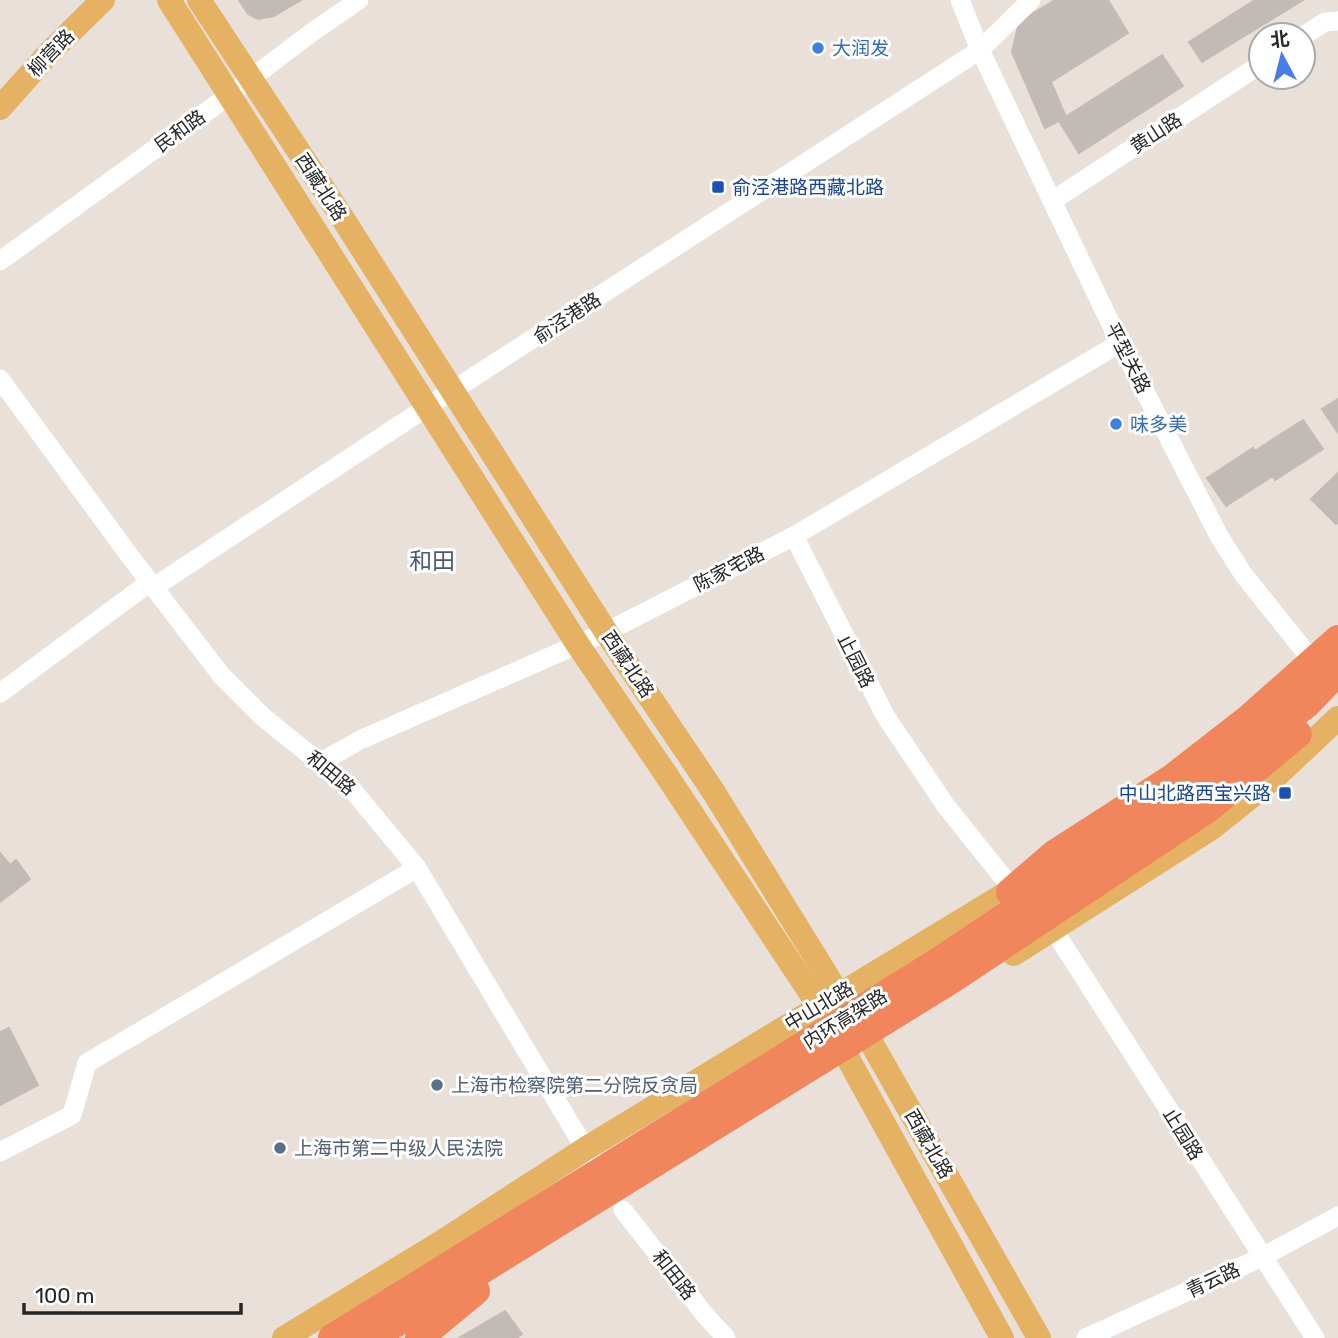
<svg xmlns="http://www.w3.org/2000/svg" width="1338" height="1338" font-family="Rubik,'Noto Sans SC',sans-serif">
<rect width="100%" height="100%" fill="#e9e0da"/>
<g fill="#c1bab7" stroke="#c4bcb4" stroke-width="2">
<polygon points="239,0 301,0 274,16 258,19 248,14"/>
<polygon points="1055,0 1108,0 1128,33 1051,82 1066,117 1045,128 1012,52 1019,22"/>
<polygon points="1255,0 1303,0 1202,62 1189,42"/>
<polygon points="1162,55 1183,86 1079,153 1059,121"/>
<polygon points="1338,399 1338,433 1322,409"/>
<polygon points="1303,420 1323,449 1275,480 1273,476 1226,506 1207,478 1253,448 1255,451"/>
<polygon points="1338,473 1338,523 1336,524 1311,499"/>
<polygon points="0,853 10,865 16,860 30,879 0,902"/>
<polygon points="9,1028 38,1085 0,1105 0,1032"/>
<polygon points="505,1311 522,1334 516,1338 459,1338"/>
</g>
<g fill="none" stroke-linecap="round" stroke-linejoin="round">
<g stroke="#fff" stroke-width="19">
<polyline points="960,0 980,50 1052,201 1120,343 1219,536 1243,574 1319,669"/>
<polyline points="1303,36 1325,22 1338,21"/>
<polyline points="1052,201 1261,64"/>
<polyline points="0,261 213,107 311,33 359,0"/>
<polyline points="0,379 129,555 221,675 263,717 351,788 417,868 592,1160"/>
<polyline points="794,536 886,717 946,806 1006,881"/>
<polyline points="154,587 427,407 980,50 1031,0"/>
<polyline points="0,693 150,582"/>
<polyline points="321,762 360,740 606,632 794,536 1120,343"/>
<polyline points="1053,929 1315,1338"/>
<polyline points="0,1152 72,1115 87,1063 417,868"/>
<polyline points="623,1210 705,1315 726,1338"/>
<polyline points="1086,1338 1262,1257 1338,1216"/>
</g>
<g stroke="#e5b263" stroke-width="24">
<polyline points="169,0 578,645 665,773 819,1006 1002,1338"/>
<polyline points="199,0 338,211 606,632 713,791 839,995 872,1044 1039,1338"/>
<polyline points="0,108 50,52 103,0"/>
<polyline points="1014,954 1212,828 1273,779 1338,718"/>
<polyline points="284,1338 440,1243 585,1149 1025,882"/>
</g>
<g stroke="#f1865d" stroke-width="28">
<polyline points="1010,892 1054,854 1172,778 1249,718 1338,639"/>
<polyline points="332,1338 939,961 1190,793 1307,704 1338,672"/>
<polyline points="372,1338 951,980 1209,808 1298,734"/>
<polyline points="419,1338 476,1291"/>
</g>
</g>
<g fill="#3f7fe0" stroke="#fff" stroke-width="2.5">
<circle cx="818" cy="48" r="7"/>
<circle cx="1116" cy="424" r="7"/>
</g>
<g fill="#1a4fb4" stroke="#fff" stroke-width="2.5">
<rect x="711" y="180" width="14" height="14" rx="3.5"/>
<rect x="1278" y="786" width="14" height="14" rx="3.5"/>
</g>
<g fill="#5c6f8a" stroke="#fff" stroke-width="2.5">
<circle cx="437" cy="1085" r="7"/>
<circle cx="280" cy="1148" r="7"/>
</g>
<g text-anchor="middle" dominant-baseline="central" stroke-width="6" stroke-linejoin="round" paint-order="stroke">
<g font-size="19" fill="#366cbe" stroke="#fff" text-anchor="start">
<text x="832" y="48">大润发</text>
<text x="1130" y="424">味多美</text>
</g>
<g font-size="19" fill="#272727" stroke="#fff">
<text transform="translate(51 53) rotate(-46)">柳营路</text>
<text transform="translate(180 131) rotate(-36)">民和路</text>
<text transform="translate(1156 133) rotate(-33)">黄山路</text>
<text transform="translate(321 187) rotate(57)">西藏北路</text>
<text transform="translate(567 318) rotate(-33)">俞泾港路</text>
<text transform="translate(1128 358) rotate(63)">平型关路</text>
<text transform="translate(729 569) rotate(-27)">陈家宅路</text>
<text transform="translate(856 661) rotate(63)">止园路</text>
<text transform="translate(628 664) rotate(56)">西藏北路</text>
<text transform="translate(331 773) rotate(40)">和田路</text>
<text transform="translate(819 1006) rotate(-31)">中山北路</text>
<text transform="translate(845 1019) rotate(-32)">内环高架路</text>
<text transform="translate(1183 1134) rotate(58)">止园路</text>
<text transform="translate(929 1144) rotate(60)">西藏北路</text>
<text transform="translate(674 1275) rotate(52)">和田路</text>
<text transform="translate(1213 1280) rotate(-25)">青云路</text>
</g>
<g font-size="19" fill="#164399" stroke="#fff" text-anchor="start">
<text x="732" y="187">俞泾港路西藏北路</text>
<text x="1271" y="793" text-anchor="end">中山北路西宝兴路</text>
</g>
<g font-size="19" fill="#4e5e75" stroke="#fff" text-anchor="start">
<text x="451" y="1085">上海市检察院第二分院反贪局</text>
<text x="294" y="1148">上海市第二中级人民法院</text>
</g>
<g font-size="23" fill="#4c5974" stroke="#fff">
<text x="432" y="561">和田</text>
</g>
</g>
<g transform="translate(1282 56) rotate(353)"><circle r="33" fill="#ffffff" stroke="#a9a9a9" stroke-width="2"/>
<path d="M0-5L12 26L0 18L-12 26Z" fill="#457eeb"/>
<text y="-10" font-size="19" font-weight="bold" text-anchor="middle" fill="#272727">北</text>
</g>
<path d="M24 1303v10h217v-10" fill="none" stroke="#272727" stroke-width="3.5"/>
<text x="35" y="1303" font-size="21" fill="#272727" stroke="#ffffff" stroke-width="5" paint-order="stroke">100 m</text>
</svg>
